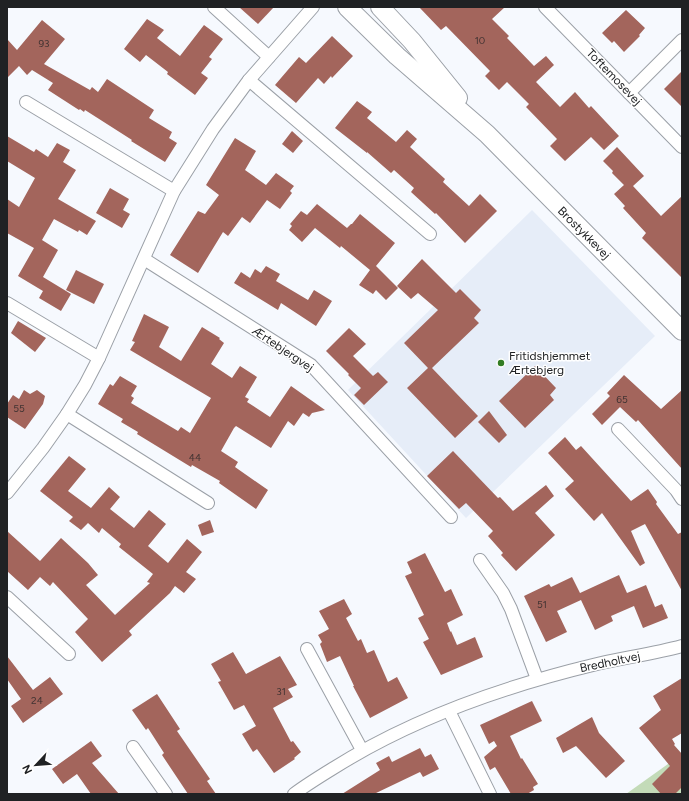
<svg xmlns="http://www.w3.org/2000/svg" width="689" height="801" font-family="Figtree,sans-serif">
<rect width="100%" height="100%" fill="#f6f9fe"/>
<polygon fill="#e6edf8" points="532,210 655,336 466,518 348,390"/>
<polygon fill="#c3dbb8" points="682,754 682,794 626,794"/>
<g fill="#a3655c">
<polygon points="239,7 274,7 258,24"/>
<polygon points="419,7 505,7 492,19 509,36 507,38 534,66 546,56 554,65 536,82 560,107 575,92 589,108 591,106 619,136 604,150 591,137 565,161 550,146 557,139 526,107 529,104 507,82 499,90 485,76 490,71 446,26 441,30"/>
<polygon points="626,10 645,28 639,35 640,36 624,52 614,41 612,43 602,33"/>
<polygon points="147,19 164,30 157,38 180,56 204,25 223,39 209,57 212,59 201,73 208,78 195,95 167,74 168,72 146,55 140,62 124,49"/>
<polygon points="42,20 65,39 44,64 90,90 92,87 98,92 107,79 154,110 149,118 172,132 169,138 177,143 165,162 131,141 132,140 85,110 84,112 80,109 79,110 48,90 53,83 32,70 27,75 19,66 7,78 7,39 17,50"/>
<polygon points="332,36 353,56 332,78 331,76 324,84 318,78 296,103 275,85 299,57 306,63"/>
<polygon points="682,71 682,107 664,89"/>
<polygon points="357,101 372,112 367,118 396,142 407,130 417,139 410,147 445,179 443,182 469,206 480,194 497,211 465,243 436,213 435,214 411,192 414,188 394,170 391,173 367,152 367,153 335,128"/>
<polygon points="292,131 303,141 293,153 282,144"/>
<polygon points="7,136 34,152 36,149 48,157 57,143 70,150 63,162 76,170 58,199 96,221 87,235 79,230 78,232 54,219 42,240 58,250 43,277 71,294 61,311 39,298 43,291 18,276 34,248 7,233 7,199 19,207 35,178 7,161"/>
<polygon points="235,138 256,151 245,170 266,185 276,173 294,186 290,191 292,193 280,209 267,200 250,223 242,217 228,236 223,232 198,273 170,255 198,211 205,214 219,195 206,185"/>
<polygon points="617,147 644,176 633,186 661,216 682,196 682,278 642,238 646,233 623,208 625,206 614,194 624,185 612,173 613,171 603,161"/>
<polygon points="110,188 129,199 123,210 130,214 122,228 96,213"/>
<polygon points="317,204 347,228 351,224 352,224 360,214 395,243 376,266 398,288 386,300 376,290 373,294 359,285 370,270 341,246 340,248 315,228 302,242 289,230 292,226 290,224 301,211 307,215"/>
<polygon points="422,259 456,293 460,289 481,310 474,318 479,323 432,368 478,416 455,438 407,388 428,368 404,343 438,310 418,293 411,299 397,286"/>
<polygon points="266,266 280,274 276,281 308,300 314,290 332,301 316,326 281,303 278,310 234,283 241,272 250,278 255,269 261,273"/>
<polygon points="76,270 104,284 94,304 66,290"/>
<polygon points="144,314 169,327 159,347 181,361 202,327 220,338 219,339 224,343 211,364 232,378 240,366 257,377 245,397 249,399 247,402 270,417 291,386 325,410 312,413 309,417 303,413 294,426 288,421 271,448 236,426 234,428 221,451 238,462 235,467 268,490 256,509 219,483 220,481 192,465 191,467 137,434 138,432 121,422 123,419 98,404 110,384 113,386 120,376 137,386 131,396 134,398 131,403 178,431 181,427 190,433 211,398 130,350 135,342 132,341"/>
<polygon points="18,321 46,338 35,352 11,333"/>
<polygon points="349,328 366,344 353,356 373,376 378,372 388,382 364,405 354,395 361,388 348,375 349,374 326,351"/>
<polygon points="535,366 556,388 550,395 554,400 525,428 499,401"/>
<polygon points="624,375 661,409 682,390 682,469 638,420 636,422 620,407 602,425 592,414 610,396 607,393"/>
<polygon points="24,390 30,394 37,390 45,396 43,404 25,429 7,417 7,404 13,395 19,399"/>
<polygon points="489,411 507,435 499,443 478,422"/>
<polygon points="565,437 576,450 581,446 631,501 648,489 657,502 656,504 678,534 682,532 682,591 645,524 631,531 645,563 640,566 602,513 594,521 565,489 574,481 548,453"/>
<polygon points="453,451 498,498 500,497 513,511 546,485 554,496 535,513 555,535 516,571 501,555 503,553 488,536 493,531 466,503 459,509 427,476"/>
<polygon points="69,456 86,469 68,491 91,508 109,487 120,497 110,509 134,528 149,510 166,524 148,546 168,563 187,539 202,552 186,572 196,579 184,593 175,586 170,593 129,631 132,635 102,662 75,632 88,619 53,582 50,586 40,577 28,590 7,571 7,531 40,561 61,538 88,563 98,575 86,585 115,615 150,583 147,582 153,574 119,547 121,544 102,528 99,533 88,523 81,530 69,521 73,517 40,491"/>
<polygon points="210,520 214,532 202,536 198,525"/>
<polygon points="425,553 445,592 451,589 463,615 447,623 450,631 450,632 451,631 457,645 475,637 483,657 441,675 423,642 429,639 418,618 424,615 405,576 412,573 407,562"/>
<polygon points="619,575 627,593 646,585 655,607 662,604 668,618 643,628 634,606 611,616 613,621 595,630 581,600 557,611 567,632 546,642 524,596 549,584 551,587 572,577 580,593"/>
<polygon points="344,599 352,614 346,618 358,641 361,639 367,653 374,650 388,682 397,677 408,698 370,718 353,686 354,686 340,656 327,662 320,644 322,642 318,635 329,629 319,611"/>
<polygon points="233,652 246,674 280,656 297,685 288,689 293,697 273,708 291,742 293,741 301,752 294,758 295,759 274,773 257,749 253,752 242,734 256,726 244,705 234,710 218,682 221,681 211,664"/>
<polygon points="7,656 33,690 50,677 63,694 23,723 11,706 21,699 7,679"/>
<polygon points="682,678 682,733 672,739 675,744 674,745 682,754 682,787 675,794 661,794 652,784 670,766 639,728 661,710 653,696"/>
<polygon points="157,694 180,729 177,731 210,779 207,781 216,794 188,794 162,755 164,753 148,728 146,730 132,710"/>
<polygon points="532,701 542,721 510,736 521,759 522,758 538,784 533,787 534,790 527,794 511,794 495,767 490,770 484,757 497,746 494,741 489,744 480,725"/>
<polygon points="592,717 599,733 625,761 606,778 576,746 563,753 556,738"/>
<polygon points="91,741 102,756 92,763 119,794 91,794 77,774 63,784 52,769"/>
<polygon points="420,748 425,757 431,754 439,769 423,777 420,772 374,794 342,794 380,770 376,763 389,756 392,762"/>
</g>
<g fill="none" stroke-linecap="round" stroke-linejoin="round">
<g stroke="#9ba0a7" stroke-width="14">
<g id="street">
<polyline points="214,7 269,57"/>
<polyline points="545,7 682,147"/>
<polyline points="249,80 430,234"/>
<polyline points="629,93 682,40"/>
<polyline points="26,102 174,191"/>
<polyline points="144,259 311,365 451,517"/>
<polyline points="7,303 99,358"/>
<polyline points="67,414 208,503"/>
<polyline points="618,429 676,490 682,499"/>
<polyline points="7,493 43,448 67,414 85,385 99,358 174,191 213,129 249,80 313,7"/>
<polyline points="480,560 503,593 511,609 537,679"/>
<polyline points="7,597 69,654"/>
<polyline points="307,649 362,750"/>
<polyline points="449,711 490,794"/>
<polyline points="133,747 166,794"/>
<path d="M294,794C306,785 319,777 332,769C411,719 502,687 593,665C622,658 653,654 682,646"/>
</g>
</g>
<g stroke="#9ba0a7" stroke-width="20">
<g id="secondary">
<polyline points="347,7 397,56 487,134 682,331"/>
<polyline points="380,7 412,41 458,98"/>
</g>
</g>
<use href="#street" stroke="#fff" stroke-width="12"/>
<use href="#secondary" stroke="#fff" stroke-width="18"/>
</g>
<circle fill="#327c23" stroke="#fff" stroke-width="1.5" cx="501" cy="363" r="4"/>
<g text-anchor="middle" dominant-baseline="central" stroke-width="3" stroke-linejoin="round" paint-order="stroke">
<g font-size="10" fill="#413332">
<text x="480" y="40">10</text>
<text x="44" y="43">93</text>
<text x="622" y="399">65</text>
<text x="19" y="408">55</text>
<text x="195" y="457">44</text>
<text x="542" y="604">51</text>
<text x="281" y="691">31</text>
<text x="37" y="700">24</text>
</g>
<g font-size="12" fill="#202224" stroke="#fff">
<text transform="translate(614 77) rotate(46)">Toftemosevej</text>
<text transform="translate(584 233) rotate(45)">Brostykkevej</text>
<text transform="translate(283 349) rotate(34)">Ærtebjergvej</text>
<text transform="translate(610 662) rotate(-12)">Bredholtvej</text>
</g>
<g font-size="12" fill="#202224" stroke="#fff" text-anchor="start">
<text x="509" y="356">Fritidshjemmet<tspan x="509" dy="14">Ærtebjerg</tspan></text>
</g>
</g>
<rect width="689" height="801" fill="none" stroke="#202224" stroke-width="16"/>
<g transform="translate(36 765) rotate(244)" stroke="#ffffff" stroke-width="3" paint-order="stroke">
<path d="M0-3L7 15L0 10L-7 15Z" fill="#202224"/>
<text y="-6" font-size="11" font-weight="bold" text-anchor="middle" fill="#202224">N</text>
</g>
</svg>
